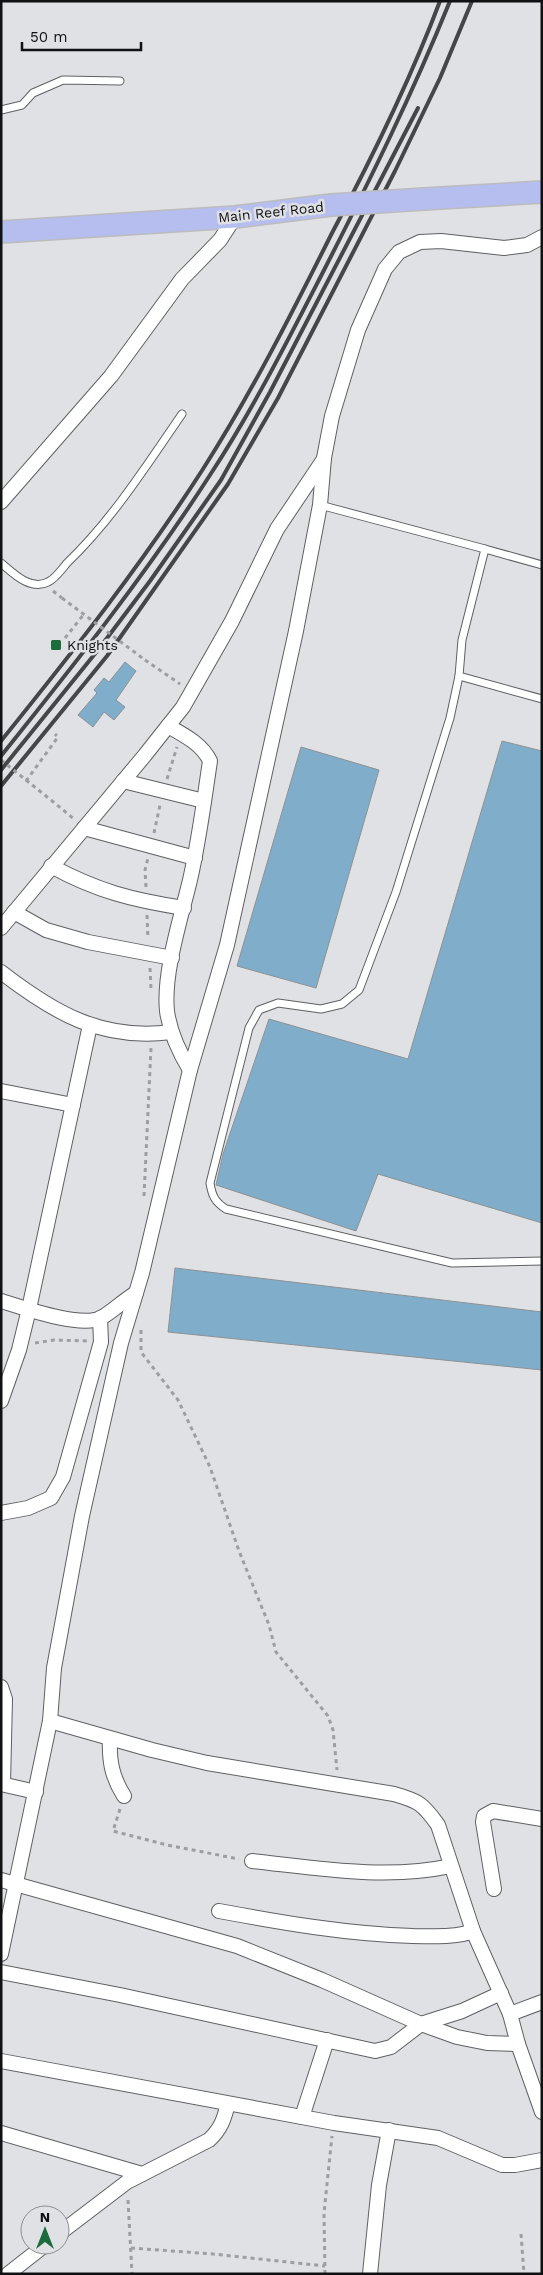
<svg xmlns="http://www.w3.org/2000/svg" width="543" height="2275" font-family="'Work Sans',sans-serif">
<rect width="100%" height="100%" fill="#dfe1e5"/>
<g fill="#80aeca" stroke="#8d9193">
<polygon points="125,662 136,671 116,700 125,707 114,720 104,712 93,727 78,715 97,693 94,690 104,678 109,682"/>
<polygon points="502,741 542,751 542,1223 378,1174 356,1231 216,1185 223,1154 269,1019 408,1059"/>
<polygon points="301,747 379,770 316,988 237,966"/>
<polygon points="175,1268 542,1312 542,1370 168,1332"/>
</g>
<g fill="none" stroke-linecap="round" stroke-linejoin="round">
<g stroke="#5e6063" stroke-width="9">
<g id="service">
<polyline points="1,110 22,105 33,93 63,80 120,81"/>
<polyline points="320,505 485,549"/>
<path d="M1,563C13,573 30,591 48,582C55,579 62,569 67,563C112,520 147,465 182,414"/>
<path d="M542,565L485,549L462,640L459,676L450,718L396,892L359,990L342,1004L321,1009L278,1003L259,1010L249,1028L210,1183C212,1196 215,1202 226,1209L452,1263L542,1261"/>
<polyline points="459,676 542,699"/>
</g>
</g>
<g stroke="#5e6063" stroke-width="16">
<g id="minor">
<polyline points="1,502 111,376 182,279 220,240 235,217"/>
<path d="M168,726C184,735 202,744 210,761C204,801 199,841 190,880C181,918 163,973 167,1011C170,1033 179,1052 190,1070"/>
<polyline points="123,781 204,801"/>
<polyline points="84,828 195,858"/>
<path d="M51,866C97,891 132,900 184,908"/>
<polyline points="14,912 46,930 88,942 172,958"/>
<polyline points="1,928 145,755 183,707 232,621 277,529 324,459"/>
<path d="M1,972C54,1013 102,1041 171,1032"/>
<polyline points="1,1091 73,1105"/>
<path d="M1,1301C24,1308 80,1328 101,1318C112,1312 124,1300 136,1293"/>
<polyline points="1,1401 19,1350 29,1309 90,1025"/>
<polyline points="1,1513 28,1508 51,1498 63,1477 101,1342 100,1318"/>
<polyline points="1,1687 5,1699 3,1784"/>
<path d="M50,1721L152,1750L207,1763L394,1794C419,1801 423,1804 438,1825L473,1931L510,2014L518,2044L542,2112"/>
<path d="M110,1739C109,1761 112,1777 124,1796"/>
<polyline points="1,1784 36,1792"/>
<path d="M252,1861C317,1868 386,1880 451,1866"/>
<polyline points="1,1880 237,1946 322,1980 421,2024 457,2037 487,2043 518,2044"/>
<polyline points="494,1889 483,1822 484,1816 493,1811 542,1819"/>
<path d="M219,1911C284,1923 347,1934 413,1936C432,1936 455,1938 473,1931"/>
<polyline points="1,1954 50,1721 54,1668 82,1516 121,1343 142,1273 190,1070 227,945 296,631 320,505 324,458 332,416 358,330 385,269 399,252 420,242 441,241 504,248 527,245 542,237"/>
<polyline points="1,1972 120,1995 375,2051 391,2047 421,2024 462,2011 501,1993"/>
<polyline points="510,2014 542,2002"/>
<polyline points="1,2061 334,2123 438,2138 502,2165 515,2165 542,2160"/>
<polyline points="302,2117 327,2040"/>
<polyline points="1,2133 142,2174"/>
<path d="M60,2233L127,2182L209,2140C221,2129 224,2119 228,2104"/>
<polyline points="8,2274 45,2245"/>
<polyline points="370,2274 379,2185 389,2130"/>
</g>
</g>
<g stroke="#bcbcbd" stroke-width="24">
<g id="primary">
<polyline points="424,199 542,192"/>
<polyline points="1,232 235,217 331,205"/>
</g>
</g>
<g stroke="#9d9ea2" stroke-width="3" stroke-dasharray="4 4" stroke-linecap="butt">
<polyline points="53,591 62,598"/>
<polyline points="65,638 84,614"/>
<polyline points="145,660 180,684"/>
<polyline points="167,779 177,747"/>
<polyline points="26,781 58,737 55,734"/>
<polyline points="51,800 74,819"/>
<polyline points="154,833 160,805"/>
<polyline points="146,887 145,870 148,858"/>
<polyline points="147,915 148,939"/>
<polyline points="150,968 151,989"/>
<polyline points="144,1196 151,1048"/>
<polyline points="141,1330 141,1352 178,1400 210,1467 239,1551 269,1625 276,1652 328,1716 333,1730 337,1770"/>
<polyline points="35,1343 54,1340 88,1341"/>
<polyline points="120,1809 113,1831 167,1845 239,1859"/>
<polyline points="128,2200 132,2274"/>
<polyline points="521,2234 524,2274"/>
<polyline points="131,2248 213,2254 325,2266"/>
<polyline points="325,2274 324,2213 332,2136"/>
</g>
<use href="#service" stroke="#fff" stroke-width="7"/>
<use href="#minor" stroke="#fff" stroke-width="14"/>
<use href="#primary" stroke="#b6beef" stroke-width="21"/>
<g stroke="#444648" stroke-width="4">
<path d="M1,741C72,653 142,564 203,469C251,394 292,313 332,233C372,158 410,81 440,1"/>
<path d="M1,756C74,665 147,573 210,475C252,411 287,342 322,274C368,184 412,95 450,1"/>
<polyline points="1,770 98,650 150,581 221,480 270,392 418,108"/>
<polyline points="1,786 107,656 228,484 278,398 395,171 440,78 472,1"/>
</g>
<g stroke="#bcbcbd" stroke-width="24" stroke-linecap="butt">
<polyline id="primary-bridge" points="331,205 424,199"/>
</g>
<g stroke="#9d9ea2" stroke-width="3" stroke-dasharray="4 4" stroke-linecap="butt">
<polyline points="62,598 145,660"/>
<polyline points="1,760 51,800"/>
</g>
<use href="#primary-bridge" stroke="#b6beef" stroke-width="21"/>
</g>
<rect fill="#1c6c3d" stroke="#dfe1e5" stroke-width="2" x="50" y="639" width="12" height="12" rx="2.5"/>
<g text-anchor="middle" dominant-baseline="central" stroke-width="5" stroke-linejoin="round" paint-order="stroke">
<g font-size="14" fill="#101113" stroke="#dfe1e5">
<text transform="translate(271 212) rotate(-6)">Main Reef Road</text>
</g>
<g font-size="14" fill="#101113" stroke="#dfe1e5" text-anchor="start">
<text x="67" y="645">Knights</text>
</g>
</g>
<rect width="543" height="2275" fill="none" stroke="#101113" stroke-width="5"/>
<g transform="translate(45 2230)"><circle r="24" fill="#dfe1e5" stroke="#8c8e91"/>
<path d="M0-4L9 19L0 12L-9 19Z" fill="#1c6c3d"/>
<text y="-8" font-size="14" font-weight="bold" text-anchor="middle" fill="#101113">N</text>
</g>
<path d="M22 42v8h119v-8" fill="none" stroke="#101113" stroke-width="2.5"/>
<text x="30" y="42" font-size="15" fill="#101113" stroke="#dfe1e5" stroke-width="4" paint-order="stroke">50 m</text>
</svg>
